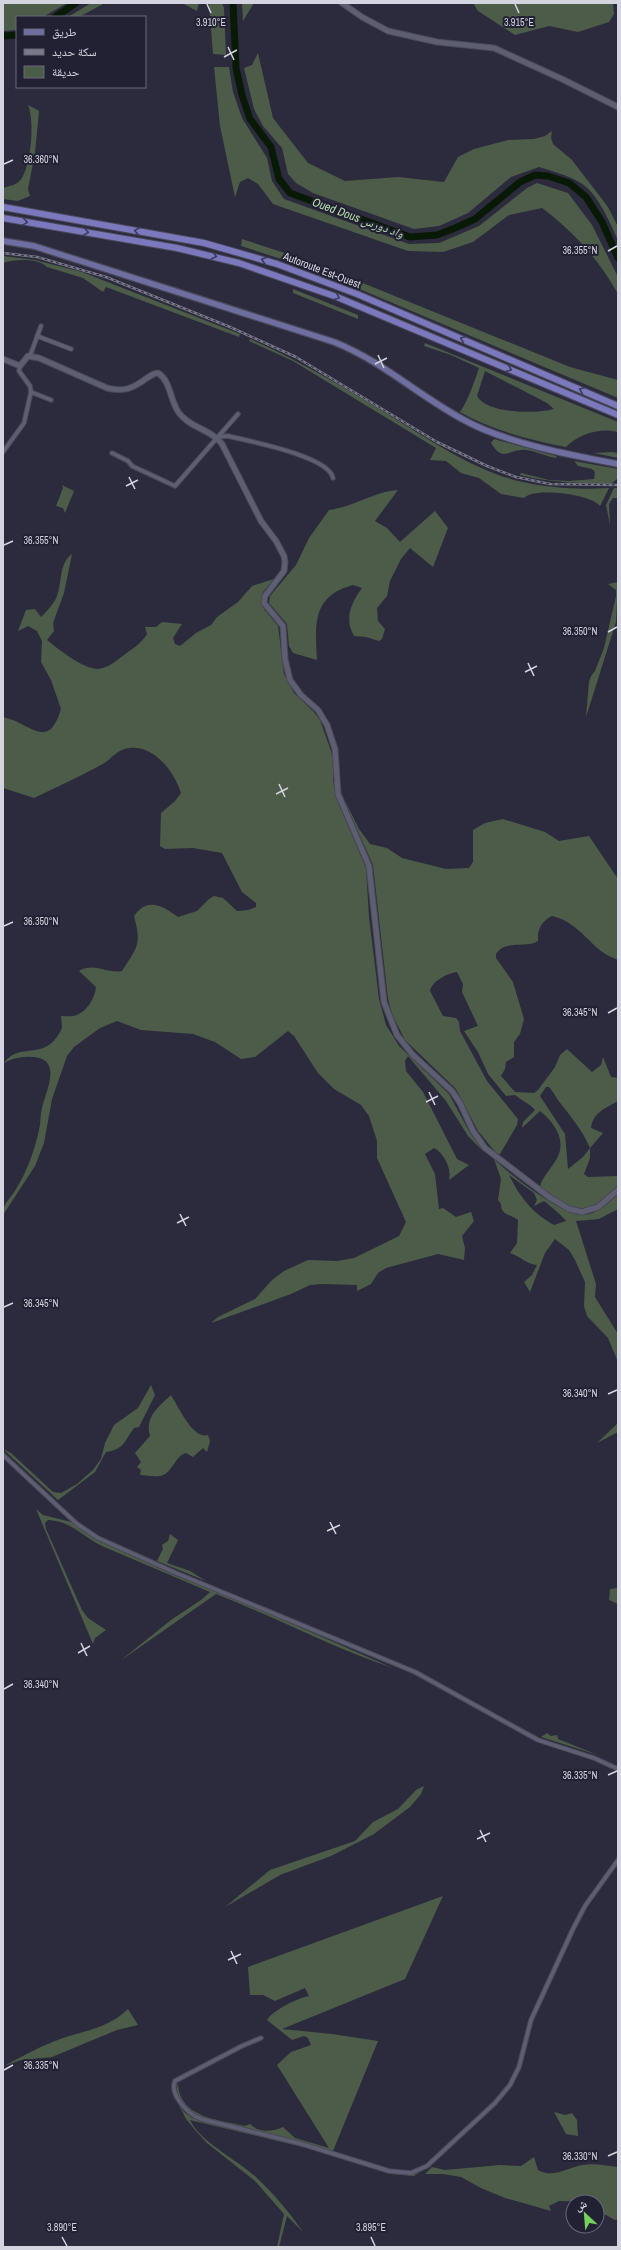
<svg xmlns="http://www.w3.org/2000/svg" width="621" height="2250" font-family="'Archivo Narrow','Noto Naskh Arabic',sans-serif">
<rect width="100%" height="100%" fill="#2c2b3d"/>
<g fill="#4c5c48" fill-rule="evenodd">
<polygon points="3,3 67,3 43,17 17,17 17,30 3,31"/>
<polygon points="91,3 105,3 79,17 68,17"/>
<polygon points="182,3 199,3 197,11"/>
<polygon points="209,3 222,3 224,8 226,55 213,54"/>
<polygon points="242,3 254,3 243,21"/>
<polygon points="473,3 613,3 614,14 609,22 578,32 549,26 515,35 478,11"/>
<path d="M258,53L273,118L308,163L345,181L398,177L444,182L458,157L474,149L508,140L534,139L545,136L552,131L551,138L553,144L572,160L608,207L618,227V240C610,223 597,191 579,182C567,175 552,171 539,167L511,177L468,213L439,226L414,229L313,193L296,183L288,174L282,148L263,126L254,109L244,68L252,65Z"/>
<path d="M214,67H229L233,92L242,118L267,158L272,181L284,199L409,244L439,243L479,226L527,188L537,183L568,193L592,225L618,277V294C600,261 573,231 542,208L509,215L473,242L443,252L408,251L273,204L258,184L248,178L240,182L235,197L220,126Z"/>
<path d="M28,105L39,111L35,153L28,189L30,196L18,201L3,199V188C9,186 18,185 22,178C31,163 35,122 28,105Z"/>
<polygon points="242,239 306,260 570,367 618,380 618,398 312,269 241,246"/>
<path d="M3,256L35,260L82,272L240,334L239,337L106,287L103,292L83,278L47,267C38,258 15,259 3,263Z"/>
<polygon points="293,289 358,315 358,319 293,293"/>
<path d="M250,339C298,360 344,387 389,415C430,440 471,469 518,481C548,488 578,490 609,488L600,506C591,494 534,487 524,498L501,494L479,478L461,473L446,461L430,460L436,448L293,361L249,341Z"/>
<path d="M425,343L618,422V432C601,427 578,434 566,447C530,440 491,430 460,412C467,403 475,380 479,368L451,355L424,346ZM485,371L547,403L554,409C536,414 487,414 477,396Z"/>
<path d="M494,439L556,456L557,458C547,457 536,451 526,450C509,448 504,464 491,443Z"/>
<polygon points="612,452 618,453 618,458 594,453"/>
<path d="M574,461L618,469V478L611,484C580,483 551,483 520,475L521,473L549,480L569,481L594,479L595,472L592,469L578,466Z"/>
<polygon points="62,485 74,491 65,513 63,508 56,506 63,488"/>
<polygon points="614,488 618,488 618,498 613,498 609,504 610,525 606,505"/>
<path d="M398,490L375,521L387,528L400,542L435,511L448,528L433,567L410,548L401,559L390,581L387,596L377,608L378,621L385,629L382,639L379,641L366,637L354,636C344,619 351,603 362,588L353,585C312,596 315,624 317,660L293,653L289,646L287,624L269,603L270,596L296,565L309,538L329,510C353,507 373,492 398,490Z"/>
<path d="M72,554L64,593L53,623L54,631L47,640C58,649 82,668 97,669C107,669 117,660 124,655C133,648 141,644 147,634L145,627H156L162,622L182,624L173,638L175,644L180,646L196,633L211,625L217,617L238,602L252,586L274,579L263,592L261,601L264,609L278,626L284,674L294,693L314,712L320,720L331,751L334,763L333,780L337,800L366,868L369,917L379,999L386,1025L399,1046L449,1094L470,1133L484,1152L468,1136L446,1101L408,1056L405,1061L406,1071L423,1092L457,1159L469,1165L449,1180C452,1169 444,1153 434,1148L425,1154L435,1174L439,1209L443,1208L456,1217L471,1212L474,1221L462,1236L465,1248L464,1260L438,1254L386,1268L378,1273L371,1284L357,1291V1285L322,1284L310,1285L291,1294L211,1323L218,1317L255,1299L272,1280L284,1271L308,1260L337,1261L354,1258L399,1236L406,1222L377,1158V1141L369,1116L361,1105L334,1089L318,1073L294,1036L288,1031L255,1057L241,1059L215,1042L193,1034L141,1030L117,1021L100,1028L74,1047L67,1056L52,1099L44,1143L35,1166L3,1215C3,1202 10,1200 16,1189C27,1172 35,1149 39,1130C41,1123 40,1115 42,1108C46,1091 63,1059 33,1057C22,1056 13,1058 4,1063C21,1040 45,1064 62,1028L61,1016C66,1016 73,1017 77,1015C87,1011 95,998 96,987L79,971C94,962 107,974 122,971C137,947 142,946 134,916C147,897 162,905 178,917L197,911L209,899L214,896L223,898L237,911L248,910L256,907V903L242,892L222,853L193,848L165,849L160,846L161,813L175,801L181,793C175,773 154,744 129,748C117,749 111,760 101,765C79,777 56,787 34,798L3,788V717C31,723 48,752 61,709L51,680L41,662L42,641L37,631L28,626L18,631L26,610L35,609L41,617C47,611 54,604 57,596C62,583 59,563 72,554Z"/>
<polygon points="618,582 616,622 586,717 589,682 591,676 595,671 604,648 616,596 616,590 608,584"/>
<path d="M341,793L359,829L370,844L387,848L402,858L446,869L469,868L473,862V830L485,823L503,819L545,832L559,841L589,836L618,879V960C612,957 606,955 601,951C586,939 573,920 552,916C542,921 537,929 538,941C525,949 505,939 496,954V958L513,982L524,1019L520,1034L514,1042V1057L506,1062L505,1069L501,1076L515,1092L534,1093L538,1090L555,1067L560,1055L567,1049L592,1072L601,1065L603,1057L611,1077L618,1078V1101C606,1108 593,1112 591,1128L603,1133L590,1148V1158L584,1174L588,1177L618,1176V1185C586,1219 575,1212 540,1187C542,1177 551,1169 556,1160C568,1141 554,1122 540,1111L522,1128L523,1122L535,1110C529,1103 522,1101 515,1095L506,1096L488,1074L478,1052L464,1031L478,1026L462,992L463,984L457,972C448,973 432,981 430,991L443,1016L456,1018L459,1022L460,1031L487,1081L518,1119L517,1125L500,1154H497L478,1131L456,1089L405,1040L392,1014L388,999L373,865ZM546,1087H549C553,1091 555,1096 558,1100C570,1116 582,1129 590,1148L583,1157L568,1169L565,1134L540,1096Z"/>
<path d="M494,1159C509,1174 562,1215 582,1215C597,1214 608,1204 618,1194V1209L599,1219L576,1221L596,1284L595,1297L618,1334V1362L608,1338L587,1316L584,1306L585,1282L575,1260L569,1250L555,1239L545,1253L530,1292L524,1282L532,1275L537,1265C528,1265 520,1256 510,1253L517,1243L518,1220C511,1214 501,1216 501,1204L498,1200L501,1179ZM509,1175L534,1193L537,1200L534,1206L544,1201C547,1203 565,1218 566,1221L554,1225C532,1213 520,1197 509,1175Z"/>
<path d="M151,1385L155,1395L139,1427L134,1428C124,1441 125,1449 106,1452L95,1472L58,1500L3,1449L11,1453L53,1492L61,1493L77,1484L93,1470L101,1459L105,1443L114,1425L138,1408Z"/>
<path d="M171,1395C178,1406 193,1440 208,1435L210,1441L207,1452L203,1448L193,1457L186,1453C175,1456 173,1471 163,1475C157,1478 146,1475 140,1475L141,1470L137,1467L141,1462L135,1453L150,1436C145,1417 157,1408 171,1395Z"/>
<polygon points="618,1423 618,1432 597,1443"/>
<path d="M36,1509L43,1515L71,1522L97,1540L174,1575L244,1603L393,1668C333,1648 275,1617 216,1594L120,1661L171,1620L201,1600L210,1592L102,1546C81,1536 72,1521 48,1520L45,1523L46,1529L82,1610L88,1618L106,1630L95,1638L93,1644Z"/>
<polygon points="170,1534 178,1540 167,1563 190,1571 206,1581 157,1561 163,1549 162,1545 168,1541"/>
<polygon points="618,1588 618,1604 609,1600 610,1589"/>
<polygon points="547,1733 551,1736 557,1735 558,1739 598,1755 541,1737"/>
<polygon points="424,1786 421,1794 410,1807 374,1834 331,1856 280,1875 225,1907 270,1870 355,1841 373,1822 398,1809 416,1790"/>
<path d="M443,1896L405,1979L282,2029L332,2034L378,2041L333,2151L199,2117C189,2113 173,2095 178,2083C179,2118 220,2120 245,2126L250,2124C259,2133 273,2132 283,2127L295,2138L329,2148L277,2065L291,2052L311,2045L308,2038L304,2036L292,2040L267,2020C273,2010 298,1998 309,1996L305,1988L275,2001L263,1995H250L248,1967Z"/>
<path d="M128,2009L138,2025L117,2030L52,2057L21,2060L4,2066C21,2057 37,2048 55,2041C82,2030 105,2031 128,2009Z"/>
<path d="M171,2089L183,2111L192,2118C228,2129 266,2135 302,2145C333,2154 390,2180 420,2172L414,2176L391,2174L311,2149L190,2120C200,2142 239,2161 257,2178C274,2194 290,2213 303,2232L287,2216L279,2247H277L284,2214L255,2181L207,2143L196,2131L186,2119Z"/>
<polygon points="554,2112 565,2115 572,2113 577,2120 578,2136 566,2134"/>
<path d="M534,2157L538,2170C553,2179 568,2167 583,2165C594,2163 607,2166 618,2167V2219L615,2220L597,2210V2202L559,2201L549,2206L551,2211L505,2198L481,2188L461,2177L443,2174H425L432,2167L445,2170L500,2165L521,2166Z"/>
</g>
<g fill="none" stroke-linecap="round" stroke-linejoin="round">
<g stroke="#081a05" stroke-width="7">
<polyline points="233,3 236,68 242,95 250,119 271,147 279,179 290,193 410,237 437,235 455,228 475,219 520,182 535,175 548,176 569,183 586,197 602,222 618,258"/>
<polyline points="55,17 76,3"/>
<polyline points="3,36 17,35"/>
</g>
<g stroke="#4a4959" stroke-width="5.5">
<g id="street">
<polyline points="37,336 71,349"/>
<polyline points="30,356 41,326"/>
<polyline points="31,392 51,400"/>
<path d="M217,437L228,436C248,441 329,456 333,478"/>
<polyline points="3,452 24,423 31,392 30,386 19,371 20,366"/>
<polyline points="112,453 128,461 132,466 175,486 238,414"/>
<polyline points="3,1455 77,1524 98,1538 176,1573 415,1672 538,1740 594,1758 618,1769"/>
<path d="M261,2038L242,2046L175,2081C169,2095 189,2115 201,2119L302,2144L389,2171L411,2173L427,2166L495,2103L510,2085L519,2067L531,2020L573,1929L585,1906L618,1860"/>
</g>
</g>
<g stroke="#4a4959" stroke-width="7">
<g id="secondary">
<polyline points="342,3 362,17 388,31 437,42 494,48 562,79 618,107"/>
<path d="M3,359L20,366L28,356L39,358L107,388C124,392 132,389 147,378C151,376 153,373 158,373C171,381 170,401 179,413C190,428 211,429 222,444L261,521L276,541L284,556L285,562L284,571L265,596L264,603L283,626L285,659L290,680L301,695L318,710L327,725L335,749L338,794L369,866L384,1002L397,1035L413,1055L452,1091L460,1103L473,1131L485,1148L549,1197L569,1209L582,1212L598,1207L618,1190"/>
</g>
</g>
<g stroke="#4a4959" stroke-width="8">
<path id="primary" d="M3,241L34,246L65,256L334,342C382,361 419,396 464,420C506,443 570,455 618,464"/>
</g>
<g stroke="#4a4959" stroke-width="8">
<g id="highway">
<polyline points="3,207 204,243 277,264 357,294 618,406"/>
<polyline points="3,218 177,248 239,263 337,297 618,415"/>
</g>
</g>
<use href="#street" stroke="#5e5e72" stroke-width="3.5"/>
<use href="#secondary" stroke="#5e5e72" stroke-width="5"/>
<use href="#primary" stroke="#6f6ea0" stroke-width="5.5"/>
<use href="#highway" stroke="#7b78be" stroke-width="6"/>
<g stroke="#7a7989" stroke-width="2.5">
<polyline id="rail" points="3,253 37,257 106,277 230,327 296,357 437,442 487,466 516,477 550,484 618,485"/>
</g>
<use href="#rail" stroke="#222133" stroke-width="1" stroke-dasharray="3" stroke-linecap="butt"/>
</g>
<defs><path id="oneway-chevron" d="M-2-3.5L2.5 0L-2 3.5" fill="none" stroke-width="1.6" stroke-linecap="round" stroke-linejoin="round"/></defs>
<g stroke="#3d3b5d">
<use href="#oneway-chevron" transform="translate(25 222) rotate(9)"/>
<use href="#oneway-chevron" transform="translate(137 231) rotate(-170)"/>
<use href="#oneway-chevron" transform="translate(86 232) rotate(10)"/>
<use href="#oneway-chevron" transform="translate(214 256) rotate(14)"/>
<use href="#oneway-chevron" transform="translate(264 260) rotate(-163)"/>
<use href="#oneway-chevron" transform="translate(337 297) rotate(21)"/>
<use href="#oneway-chevron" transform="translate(463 339) rotate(-157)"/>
<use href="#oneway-chevron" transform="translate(509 369) rotate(23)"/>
<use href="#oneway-chevron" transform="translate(582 390) rotate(-157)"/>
</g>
<path fill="none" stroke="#d4d4e0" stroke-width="1.5" d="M207,4L211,13M515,4L519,13M228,47L234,60M224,57L237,50M4,164L13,160M608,251L617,246M378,355L384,368M375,364L387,358M129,477L135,489M126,486L138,480M4,545L13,541M608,632L617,627M528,663L534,676M525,672L537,666M279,784L285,797M276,794L288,788M4,926L13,922M608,1013L617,1008M429,1092L435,1105M426,1102L438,1096M180,1214L186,1226M177,1223L189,1217M4,1307L13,1303M608,1394L617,1390M330,1522L336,1534M327,1531L340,1525M81,1643L87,1656M78,1653L90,1646M4,1689L13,1684M608,1775L617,1771M480,1830L486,1842M477,1839L490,1833M231,1951L237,1964M228,1960L241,1954M4,2070L13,2065M608,2156L617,2152M62,2237L67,2246M371,2237L375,2246"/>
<g text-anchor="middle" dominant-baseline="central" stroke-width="4" stroke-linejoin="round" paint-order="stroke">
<g font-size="11" fill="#d4d4e0" stroke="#222133">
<text transform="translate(322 270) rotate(21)">Autoroute Est-Ouest</text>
</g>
<g font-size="12" font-style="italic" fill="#b8dfae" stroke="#222133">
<text transform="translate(358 218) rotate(20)">Oued Dous واد دورس</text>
</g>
</g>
<g font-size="10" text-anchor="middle" fill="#d4d4e0" stroke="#222133" stroke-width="4" stroke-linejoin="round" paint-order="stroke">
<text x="211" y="26">3.910°E</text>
<text x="519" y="26">3.915°E</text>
<text x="41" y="163">36.360°N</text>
<text x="580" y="254">36.355°N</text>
<text x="41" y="544">36.355°N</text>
<text x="580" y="635">36.350°N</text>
<text x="41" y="925">36.350°N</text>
<text x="580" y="1016">36.345°N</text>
<text x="41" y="1307">36.345°N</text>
<text x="580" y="1397">36.340°N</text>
<text x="41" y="1688">36.340°N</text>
<text x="580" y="1779">36.335°N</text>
<text x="41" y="2069">36.335°N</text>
<text x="580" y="2160">36.330°N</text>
<text x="62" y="2231">3.890°E</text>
<text x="371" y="2231">3.895°E</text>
</g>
<rect width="621" height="2250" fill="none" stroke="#d4d4e0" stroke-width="8"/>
<rect x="16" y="16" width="130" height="72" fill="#222133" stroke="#696978"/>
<rect x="24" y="29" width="20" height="6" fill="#6f6ea0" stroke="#696978"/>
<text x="52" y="36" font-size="12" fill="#d4d4e0">طريق</text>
<rect x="24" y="49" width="20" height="6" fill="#7a7989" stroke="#696978"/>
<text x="52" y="56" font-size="12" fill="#d4d4e0">سكة حديد</text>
<rect x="24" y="66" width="20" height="12" fill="#4c5c48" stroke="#696978"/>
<text x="52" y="76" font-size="12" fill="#d4d4e0">حديقة</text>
<g transform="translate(585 2214) rotate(334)"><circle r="19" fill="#222133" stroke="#696978"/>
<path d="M0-3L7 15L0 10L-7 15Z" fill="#74d25c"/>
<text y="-6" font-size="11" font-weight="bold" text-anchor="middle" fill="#d4d4e0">ش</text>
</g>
</svg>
